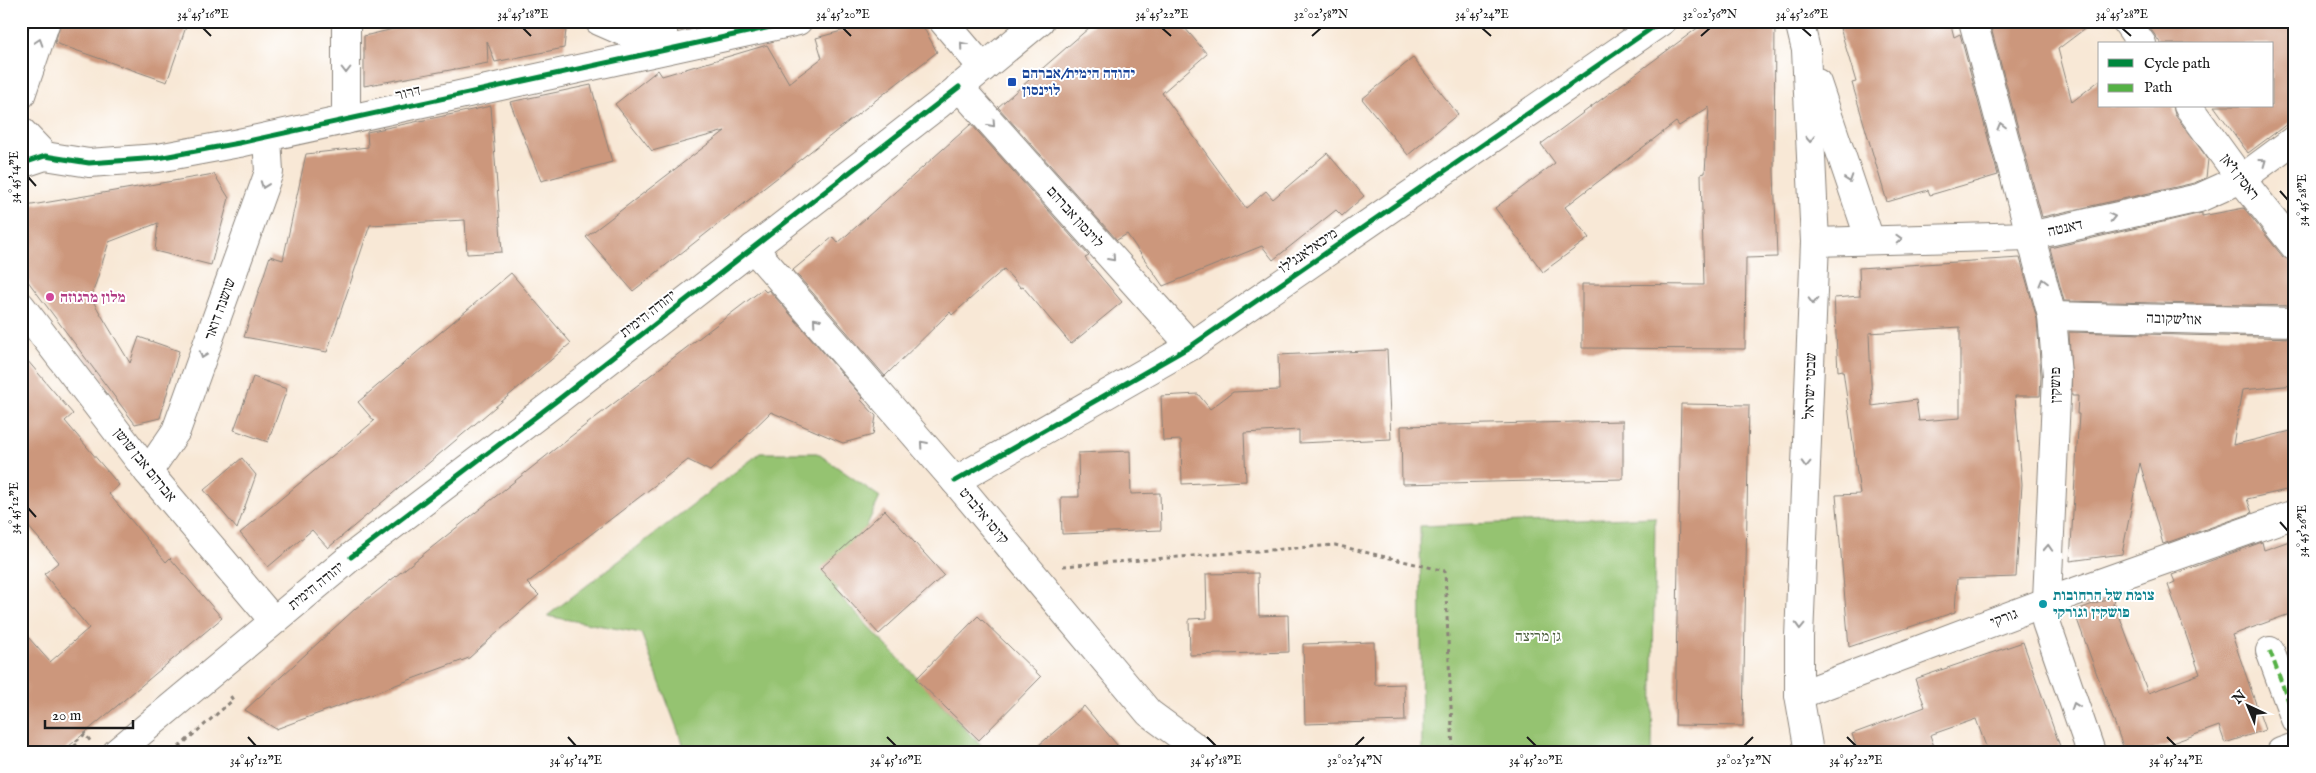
<svg xmlns="http://www.w3.org/2000/svg" width="2316" height="773" font-family="'IM FELL English','Frank Ruhl Libre',serif">
<rect width="100%" height="100%" fill="#fff"/>
<filter id="ink" filterUnits="userSpaceOnUse"><feTurbulence type="fractalNoise" baseFrequency=".02" numOctaves="2"/><feDisplacementMap in="SourceGraphic" scale="10" xChannelSelector="R" yChannelSelector="G"/><feConvolveMatrix kernelMatrix="1 2 1 2 8 2 1 2 1" color-interpolation-filters="sRGB"/></filter>
<filter id="wash" filterUnits="userSpaceOnUse"><feTurbulence type="fractalNoise" baseFrequency=".0096" numOctaves="4" result="noise"/><feDisplacementMap in="SourceGraphic" scale="20" xChannelSelector="R" yChannelSelector="G"/><feGaussianBlur stdDeviation="1.12" result="paint"/><feColorMatrix in="noise" values="0 0 0 0 0 0 0 0 0 0 0 0 0 0 0 0 0 1.4 0 .05"/><feComposite in="paint" operator="in"/></filter>
<g filter="url(#wash)">
<rect width="100%" height="100%" fill="#f8e8d6"/>
<g fill="#95c371" stroke="#587046">
<polygon points="760,453 817,453 880,497 836,592 987,752 686,752 641,633 547,616"/>
<polygon points="1655,517 1652,752 1422,752 1420,526"/>
</g>
<g id="blocks">
<g fill="#cc977c" fill-rule="evenodd">
<polygon points="61,21 188,21 167,82 55,43"/>
<polygon points="427,21 567,21 564,48 495,62 487,41 488,63 364,86 364,36"/>
<polygon points="878,21 920,21 937,52 633,291 586,237 725,131 652,151 615,104 658,70 662,76 767,45 789,83 822,58 816,38"/>
<polygon points="1097,21 1179,21 1207,54 1162,93 1246,208 1266,191 1273,199 1327,153 1364,196 1342,216 1336,210 1273,260 1262,246 1163,286 1127,234 1117,240 998,107"/>
<polygon points="1707,21 1775,21 1774,171 1777,257 1746,258 1745,349 1582,348 1582,284 1704,285 1701,174 1705,173 1709,107 1679,126 1676,122 1565,207 1589,238 1543,272 1495,208 1555,163 1541,144"/>
<polygon points="1838,21 1950,21 1954,37 1960,34 1998,175 1930,195 1928,190 1887,202 1852,83 1856,82"/>
<polygon points="1996,21 2095,21 2058,49 2072,102 2100,80 2100,106 2173,106 2175,115 2208,159 2206,178 2194,183 2042,217 1990,24"/>
<polygon points="2145,21 2295,21 2295,118 2248,153 2214,106 2272,106 2272,44 2161,44"/>
<polygon points="1413,58 1458,114 1408,155 1362,99"/>
<polygon points="591,85 612,162 541,181 510,102"/>
<polygon points="491,106 502,252 467,254 465,220 370,225 327,352 244,337 270,256 283,260 306,154 368,147 367,132"/>
<polygon points="971,124 1089,256 1085,258 1122,302 1071,344 1023,287 1021,288 1004,269 952,315 950,312 885,376 793,270 833,237 838,243"/>
<polygon points="214,174 229,198 211,265 155,251 158,223 109,242 91,298 130,363 139,337 179,351 160,418 135,424 21,272 21,215 26,206"/>
<polygon points="2244,208 2283,257 2295,262 2295,306 2064,301 2050,248 2202,213 2202,216"/>
<path d="M2020,258L2037,319L2041,376L2040,396H2015L2022,484L2016,577L1957,579L1955,612L1849,647L1836,495L1860,494L1843,370L1838,371L1834,298L1860,296L1859,268ZM1960,327V418L1919,421L1916,400L1872,406L1869,333Z"/>
<polygon points="511,273 571,343 328,548 312,530 268,567 240,533 374,421 358,402"/>
<polygon points="763,289 766,292 769,290 863,398 861,400 876,416 873,435 843,443 771,412 710,471 688,460 527,583 539,595 469,658 276,729 245,710 356,608 570,437"/>
<polygon points="2069,332 2295,338 2295,385 2242,390 2233,445 2295,430 2295,488 2247,499 2252,513 2163,544 2140,463 2122,554 2070,561 2079,414 2077,414 2078,396 2072,396"/>
<polygon points="1387,350 1391,439 1299,443 1299,430 1244,433 1246,481 1182,484 1181,440 1163,441 1161,396 1198,394 1210,409 1233,392 1279,390 1278,355"/>
<polygon points="21,353 73,414 65,421 119,485 109,494 166,562 170,558 222,618 62,752 21,752 21,629 50,662 89,628 44,574 59,562 21,518"/>
<polygon points="253,377 287,389 268,442 234,430"/>
<polygon points="1681,404 1749,405 1743,726 1675,725"/>
<polygon points="1623,421 1623,479 1402,484 1401,426"/>
<polygon points="1130,451 1131,494 1160,493 1161,530 1062,534 1061,497 1079,497 1078,453"/>
<polygon points="242,458 256,475 237,529 204,490"/>
<polygon points="885,510 944,575 879,634 820,569"/>
<polygon points="2295,539 2295,612 2232,635 2265,730 2225,743 2219,726 2147,752 2125,752 2074,611 2114,596 2113,605 2115,604 2148,693 2200,674 2168,585 2175,582 2172,575 2262,542 2264,550"/>
<polygon points="1258,573 1259,616 1288,615 1289,652 1190,655 1189,619 1207,618 1206,574"/>
<polygon points="978,616 1041,677 979,740 916,679"/>
<polygon points="1374,642 1375,685 1404,684 1405,721 1305,724 1303,644"/>
<polygon points="2023,642 2062,752 1988,752 1976,719 1930,735 1936,752 1858,752 1852,734 1925,707 1915,679"/>
<polygon points="1084,706 1123,752 1031,752"/>
</g>
</g>
</g>
<g filter="url(#ink)">
<use href="#blocks" fill-opacity="0" stroke="#8a8279" stroke-width="1"/>
<g fill="none" stroke-linecap="round" stroke-linejoin="round">
<g stroke="#8a8279" stroke-width="30">
<g id="minor">
<polyline points="599,21 663,49 663,21"/>
<polyline points="943,21 983,68"/>
<polyline points="1973,21 2052,316 2057,376 2046,622 2091,752"/>
<polyline points="2126,21 2142,44"/>
<polyline points="959,87 1191,346"/>
<polyline points="21,95 46,21"/>
<polyline points="2188,106 2241,179 2295,247"/>
<polyline points="346,120 346,21"/>
<polyline points="21,131 45,156"/>
<polyline points="21,164 45,156 89,163 158,158 239,143 798,21"/>
<polyline points="1815,242 2030,236 2199,198 2241,179 2295,139"/>
<polyline points="753,248 955,481 1149,713 1202,752"/>
<polyline points="2052,316 2295,322"/>
<polyline points="148,472 176,431 269,172 267,138"/>
<polyline points="955,481 1191,346 1662,21"/>
<polyline points="2270,651 2295,719"/>
<polyline points="1799,695 2046,602 2295,514"/>
<polyline points="2281,752 2295,747"/>
</g>
</g>
<g stroke="#8a8279" stroke-width="30">
<g id="tertiary">
<polyline points="1799,21 1806,50 1815,242 1799,638 1799,695 1809,752"/>
<polyline points="1817,83 1870,240"/>
<polyline points="21,306 148,472 273,620"/>
<polyline points="117,752 351,557 559,399 938,105 1040,21"/>
</g>
</g>
<g stroke="#8a8279" stroke-width="3" stroke-dasharray="4 4" stroke-linecap="butt">
<polyline points="1063,566 1335,545 1445,571 1453,752"/>
<polyline points="68,752 76,745 74,743 85,734 91,742"/>
<polyline points="173,752 233,700 229,694"/>
</g>
<use href="#minor" stroke="#fff" stroke-width="28"/>
<use href="#tertiary" stroke="#fff" stroke-width="28"/>
<polyline stroke="#55b145" stroke-width="4" stroke-dasharray="8 4" stroke-linecap="butt" points="2270,651 2295,719"/>
<g stroke="#fff" stroke-width="8">
<g id="cycleway">
<polyline points="21,164 45,156 89,163 158,158 239,143 798,21"/>
<polyline points="955,481 1191,346 1662,21"/>
<polyline points="351,557 559,399 959,87"/>
</g>
</g>
<use href="#cycleway" stroke="#00873e" stroke-width="5"/>
</g>
<defs><path id="oneway-chevron" d="M-2-3.5L2.5 0L-2 3.5" fill="none" stroke-width="1.6" stroke-linecap="round" stroke-linejoin="round" transform="scale(1.25)"/></defs>
<g stroke="#999">
<use href="#oneway-chevron" transform="translate(39 42) rotate(-72)"/>
<use href="#oneway-chevron" transform="translate(963 45) rotate(-130)"/>
<use href="#oneway-chevron" transform="translate(346 70) rotate(90)"/>
<use href="#oneway-chevron" transform="translate(992 124) rotate(48)"/>
<use href="#oneway-chevron" transform="translate(2001 126) rotate(-105)"/>
<use href="#oneway-chevron" transform="translate(1810 139) rotate(87)"/>
<use href="#oneway-chevron" transform="translate(2263 162) rotate(-36)"/>
<use href="#oneway-chevron" transform="translate(1849 179) rotate(71)"/>
<use href="#oneway-chevron" transform="translate(264 185) rotate(110)"/>
<use href="#oneway-chevron" transform="translate(2112 217) rotate(-13)"/>
<use href="#oneway-chevron" transform="translate(1899 239) rotate(-2)"/>
<use href="#oneway-chevron" transform="translate(1112 258) rotate(48)"/>
<use href="#oneway-chevron" transform="translate(2043 282) rotate(-105)"/>
<use href="#oneway-chevron" transform="translate(1813 301) rotate(92)"/>
<use href="#oneway-chevron" transform="translate(816 321) rotate(-131)"/>
<use href="#oneway-chevron" transform="translate(203 355) rotate(110)"/>
<use href="#oneway-chevron" transform="translate(923 444) rotate(-131)"/>
<use href="#oneway-chevron" transform="translate(1806 464) rotate(92)"/>
<use href="#oneway-chevron" transform="translate(2048 548) rotate(-87)"/>
<use href="#oneway-chevron" transform="translate(1800 626) rotate(92)"/>
<use href="#oneway-chevron" transform="translate(2075 706) rotate(-109)"/>
</g>
</g>
<path fill="none" stroke="#1c1c1c" stroke-width="2" d="M203,28L211,36M523,28L531,36M843,28L851,36M1162,28L1171,36M1482,28L1491,36M1802,28L1811,36M2122,28L2131,36M1312,36L1321,28M1701,36L1710,28M28,177L36,186M2280,191L2288,200M28,508L36,517M2280,522L2288,531M248,737L256,746M568,737L576,746M887,737L896,746M1207,737L1216,746M1527,737L1536,746M1847,737L1856,746M2167,737L2176,746M1355,746L1364,737M1744,746L1753,737"/>
<rect fill="#1a4fb4" stroke="#fff" stroke-width="2" x="1007" y="77" width="10" height="10" rx="2.5"/>
<circle fill="#d1479c" stroke="#fff" stroke-width="2" cx="50" cy="297" r="5"/>
<circle fill="#0f9aa8" stroke="#fff" stroke-width="2" cx="2043" cy="604" r="5"/>
<g text-anchor="middle" dominant-baseline="central" stroke-width="4" stroke-linejoin="round" paint-order="stroke">
<g font-size="15" font-weight="bold" fill="#164399" stroke="#fff" text-anchor="start">
<text x="1022" y="73">יהודה הימית/אברהם<tspan x="1022" dy="17">לוינסון</tspan></text>
</g>
<g font-size="15" fill="#1c1c1c" stroke="#fff">
<text transform="translate(408 93) rotate(-13)">דרור</text>
<text transform="translate(2240 177) rotate(53)">ראסין ז'אן</text>
<text transform="translate(1075 217) rotate(48)">לוינסון אברהם</text>
<text transform="translate(2065 228) rotate(-13)">דאנטה</text>
<text transform="translate(1308 251) rotate(-35)">מיכאלאנג'לו</text>
<text transform="translate(220 309) rotate(-70)">שושנה דואר</text>
<text transform="translate(648 314) rotate(-38)">יהודה הימית</text>
<text transform="translate(2174 319) rotate(2)">אוז'שקובה</text>
<text transform="translate(2055 385) rotate(-90)">פושקין</text>
<text transform="translate(1810 386) rotate(-88)">שבטי ישראל</text>
<text transform="translate(145 465) rotate(51)">אברהם אבן שושן</text>
<text transform="translate(984 516) rotate(50)">קיוסו אלברט</text>
<text transform="translate(316 586) rotate(-39)">יהודה הימית</text>
<text transform="translate(2004 618) rotate(-21)">גורקי</text>
</g>
<g font-size="15" font-weight="bold" fill="#b23c85" stroke="#fff" text-anchor="start">
<text x="60" y="297">מלון מרגוזה</text>
</g>
<g font-size="15" font-weight="bold" fill="#0d838f" stroke="#fff" text-anchor="start">
<text x="2053" y="595">צומת של הרחובות<tspan x="2053" dy="17">פושקין וגורקי</tspan></text>
</g>
<g font-size="15" fill="#4c5f3e" stroke="#fff">
<text x="1538" y="636">גן מריצה</text>
</g>
</g>
<rect width="2316" height="773" fill="none" stroke="#fff" stroke-width="55"/>
<rect x="2098" y="42" width="175" height="65" fill="#ffffff" stroke="#a4a4a4"/>
<rect x="2108" y="59" width="25" height="8" fill="#00873e" stroke="#a4a4a4"/>
<text x="2144" y="68" font-size="15" fill="#1c1c1c">Cycle path</text>
<rect x="2108" y="84" width="25" height="8" fill="#55b145" stroke="#a4a4a4"/>
<text x="2144" y="92" font-size="15" fill="#1c1c1c">Path</text>
<g transform="translate(2248 706) rotate(316)" stroke="#ffffff" stroke-width="4" paint-order="stroke">
<path d="M0-4L9 19L0 12L-9 19Z" fill="#1c1c1c"/>
<text y="-8" font-size="14" font-weight="bold" text-anchor="middle" fill="#1c1c1c">N</text>
</g>
<path d="M45 720v8h88v-8" fill="none" stroke="#1c1c1c" stroke-width="2.5"/>
<text x="52" y="720" font-size="15" fill="#1c1c1c" stroke="#ffffff" stroke-width="4" paint-order="stroke">20 m</text>
<rect x="28" y="28" width="2260" height="718" fill="none" stroke="#1c1c1c" stroke-width="2"/>
<g font-size="12" text-anchor="middle" fill="#1c1c1c">
<text x="203" y="18">34°45'16"E</text>
<text x="523" y="18">34°45'18"E</text>
<text x="843" y="18">34°45'20"E</text>
<text x="1162" y="18">34°45'22"E</text>
<text x="1321" y="18">32°02'58"N</text>
<text x="1482" y="18">34°45'24"E</text>
<text x="1710" y="18">32°02'56"N</text>
<text x="1802" y="18">34°45'26"E</text>
<text x="2122" y="18">34°45'28"E</text>
<text transform="translate(14 177) rotate(-90)" y="4">34°45'14"E</text>
<text transform="translate(2302 200) rotate(-90)" y="4">34°45'28"E</text>
<text transform="translate(14 508) rotate(-90)" y="4">34°45'12"E</text>
<text transform="translate(2302 531) rotate(-90)" y="4">34°45'26"E</text>
<text x="256" y="764">34°45'12"E</text>
<text x="576" y="764">34°45'14"E</text>
<text x="896" y="764">34°45'16"E</text>
<text x="1216" y="764">34°45'18"E</text>
<text x="1355" y="764">32°02'54"N</text>
<text x="1536" y="764">34°45'20"E</text>
<text x="1744" y="764">32°02'52"N</text>
<text x="1856" y="764">34°45'22"E</text>
<text x="2176" y="764">34°45'24"E</text>
</g>
</svg>
